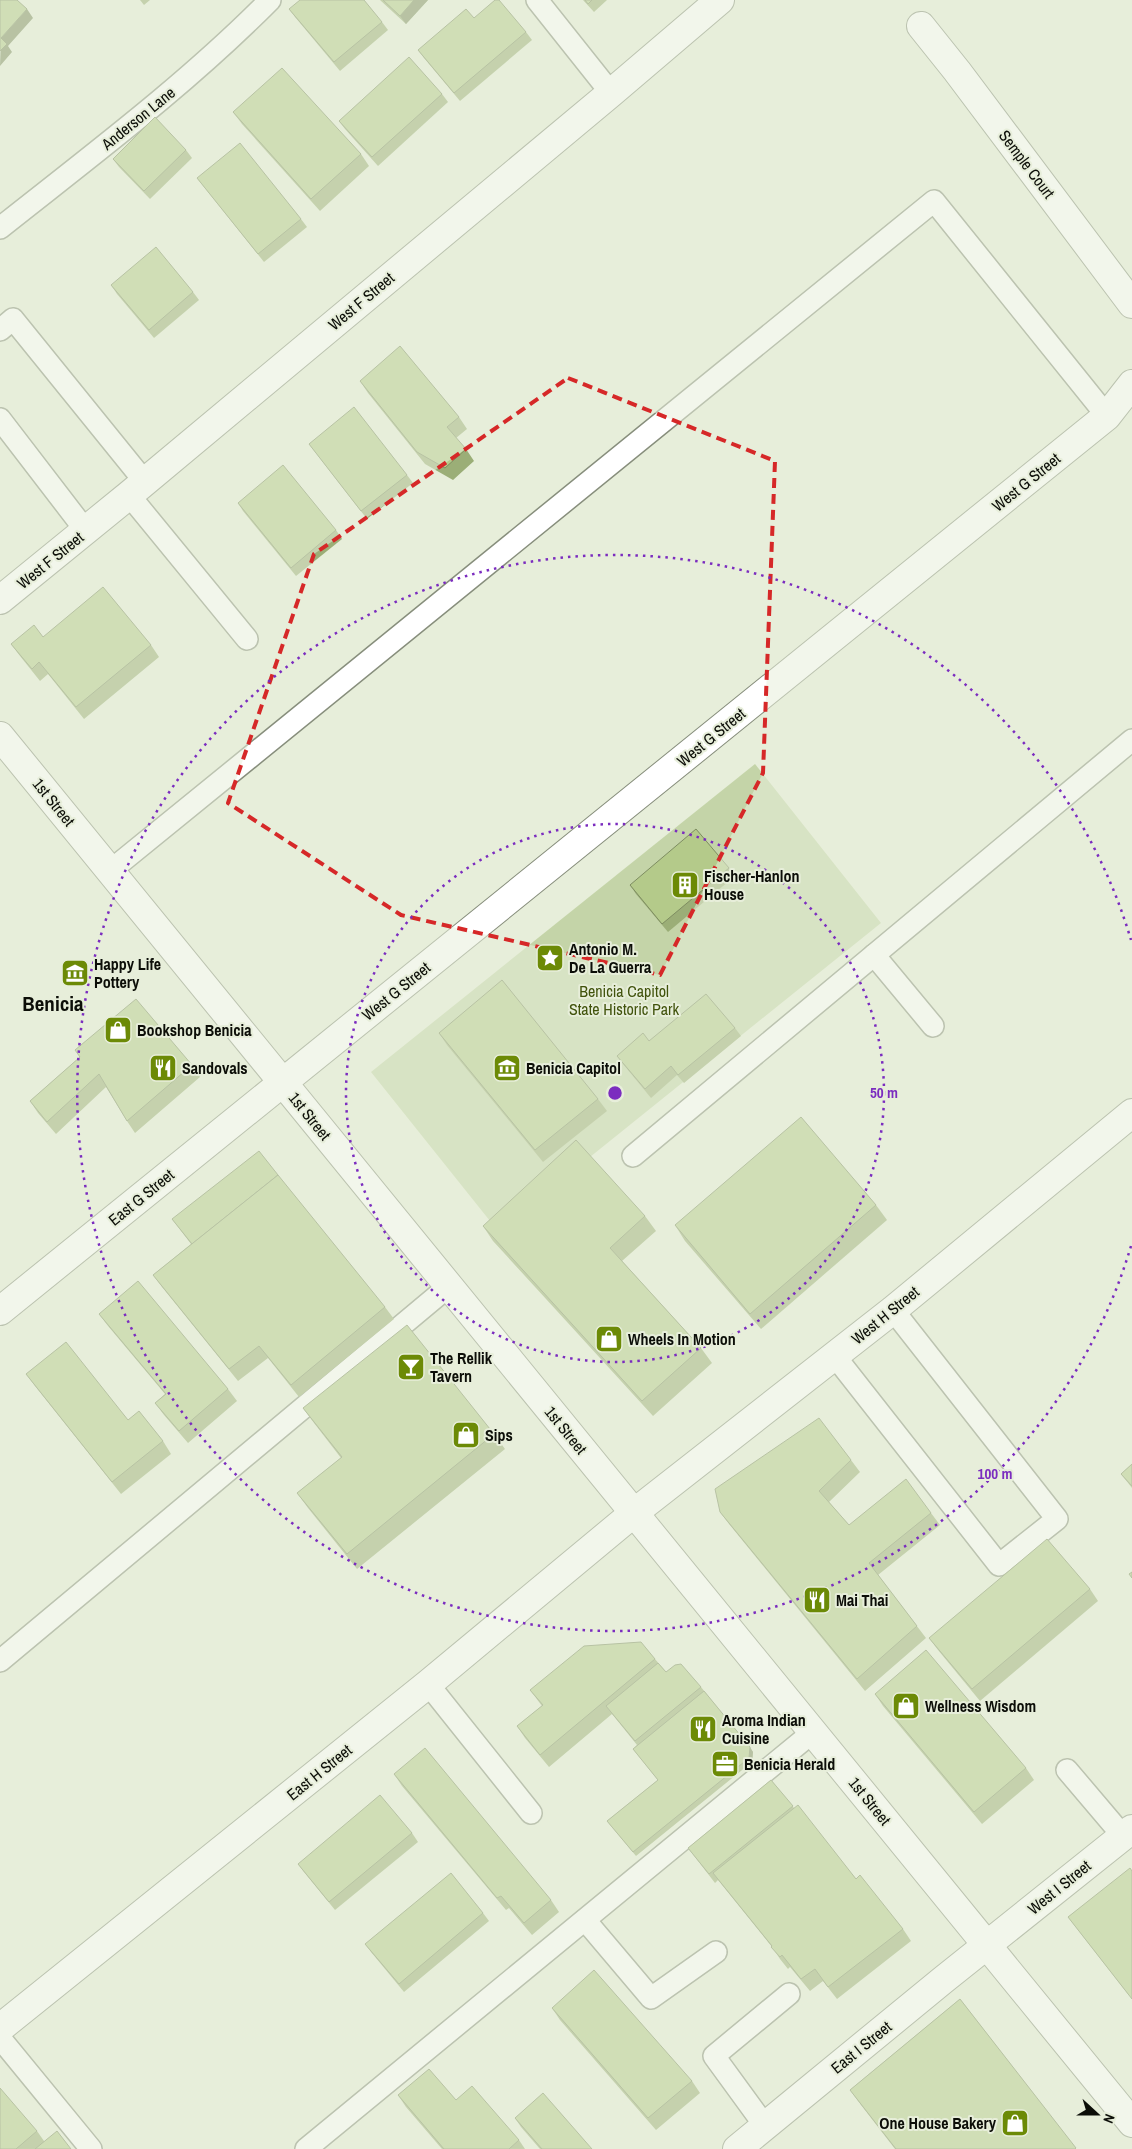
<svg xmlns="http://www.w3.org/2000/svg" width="1132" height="2149" font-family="'Archivo Narrow',sans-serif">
<rect width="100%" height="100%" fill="#e7eeda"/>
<polygon fill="#c4d4a8" points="755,764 881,923 498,1231 371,1072"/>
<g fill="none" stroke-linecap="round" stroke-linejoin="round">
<g stroke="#878e7c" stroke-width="24">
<g id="service">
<polyline points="537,0 611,93"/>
<path d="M0,228C92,155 187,84 270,0"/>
<polyline points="0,330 13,319 145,482"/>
<polyline points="0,419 86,531"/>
<polyline points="129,495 247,639"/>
<polyline points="110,871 934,201 1107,416"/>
<polyline points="874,955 933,1026"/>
<polyline points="633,1156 1132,740"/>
<polyline points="834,1355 999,1565 1057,1519 893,1310"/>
<polyline points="0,1661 449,1286"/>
<polyline points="428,1684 531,1813"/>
<polyline points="1067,1770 1123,1836"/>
<polyline points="585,1920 651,1998 716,1952"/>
<polyline points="0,2038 91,2149"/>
<polyline points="765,2126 714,2056 789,1994"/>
<polyline points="306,2149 813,1732"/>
</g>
</g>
<g stroke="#878e7c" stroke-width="30">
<g id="minor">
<polyline points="921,26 957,71 1132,304"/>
<polyline points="0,600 129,495 611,93 720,0"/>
<polyline points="0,1311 1107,416 1132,384"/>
<polyline points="737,2149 943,1980 1132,1829"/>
</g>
</g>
<g stroke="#878e7c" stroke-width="30">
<polyline id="tertiary" points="0,2028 428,1684 635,1512 893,1310 1132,1113"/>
</g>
<g stroke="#878e7c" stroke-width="30">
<polyline id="secondary" points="0,736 1132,2123"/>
</g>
<use href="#service" stroke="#fff" stroke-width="21"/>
<use href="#minor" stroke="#fff" stroke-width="28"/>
<use href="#tertiary" stroke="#fff" stroke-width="28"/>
<use href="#secondary" stroke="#fff" stroke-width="28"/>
</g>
<g fill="#9bae77">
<polygon points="140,0 150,0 144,5"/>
<polygon points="380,0 428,0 406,24"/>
<polygon points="583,0 607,0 594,12"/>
<polygon points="289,9 382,22 388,30 340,71 295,17"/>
<polygon points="526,32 532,40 460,101 424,58 418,50"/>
<polygon points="442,94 448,102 378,166 345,129 339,121"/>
<polygon points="233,112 361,154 369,166 320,211 242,124"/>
<polygon points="186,150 192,158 150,199 119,167 113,159"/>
<polygon points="197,178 301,219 307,227 264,262"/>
<polygon points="111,285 193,292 199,300 154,338 117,294"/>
<polygon points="360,381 459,417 467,429 456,438 466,449 474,461 453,480 425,464 368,393"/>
<polygon points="309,444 407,475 413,483 367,519"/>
<polygon points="238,503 336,530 342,539 296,576 243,511"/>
<polygon points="43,637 151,645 159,657 84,719 48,674 40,681 20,656 11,644"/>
<polygon points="729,868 735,876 668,932 636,894 630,885"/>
<polygon points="735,1028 741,1036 684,1083 677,1075 651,1098 623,1064 617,1056 649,1041"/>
<polygon points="439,1033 598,1099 607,1111 543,1162 447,1045"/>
<polygon points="80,1057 192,1065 200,1077 135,1133 127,1121 106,1087 56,1134 38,1113 30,1101"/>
<polygon points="876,1205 887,1220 761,1329 685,1241 675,1225"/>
<polygon points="645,1216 656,1231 622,1261 701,1348 712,1363 653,1416 493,1241 483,1226"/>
<polygon points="172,1219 385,1307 394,1319 299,1397 268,1358 238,1381 162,1287 153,1275 191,1244"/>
<polygon points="99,1314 228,1389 237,1401 188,1443 164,1415 155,1403 165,1394 108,1326"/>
<polygon points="26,1374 128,1420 163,1441 171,1454 121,1494 35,1386"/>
<polygon points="303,1408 494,1434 505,1449 357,1569 308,1508 297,1493 341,1458 314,1423"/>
<polygon points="851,1460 860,1472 829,1502 849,1525 931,1513 940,1525 878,1575 926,1638 865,1691 729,1524 720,1512"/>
<polygon points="1132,1464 1132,1488 1121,1474"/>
<polygon points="1090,1589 1098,1601 980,1701 938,1650 929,1638"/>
<polygon points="655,1659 666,1672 701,1687 753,1752 752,1762 636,1856 607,1821 658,1780 633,1749 637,1745 612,1714 549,1767 525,1738 517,1726 542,1706 530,1690"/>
<polygon points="875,1694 1026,1768 1034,1780 982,1824 883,1706"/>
<polygon points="394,1774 551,1900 559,1912 532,1935 509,1908 506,1910 402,1786"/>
<polygon points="771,1780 794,1808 856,1879 903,1929 911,1941 837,1999 823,1981 810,1991 790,1967 788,1969 780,1959 772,1947 718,1880 715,1883 688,1848"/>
<polygon points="412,1833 418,1842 335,1910 304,1872 298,1864"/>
<polygon points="1132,1871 1128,1994 1068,1917"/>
<polygon points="483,1913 489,1921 404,1992 371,1952 365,1944"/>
<polygon points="960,1999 1076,2149 895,2149 861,2105 850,2090"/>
<polygon points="552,2008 692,2081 700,2093 656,2130 560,2020"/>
<polygon points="398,2095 456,2100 519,2140 525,2149 442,2149 406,2107"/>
<polygon points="515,2118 592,2149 540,2149 521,2127"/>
<polygon points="37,2131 44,2141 71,2149 0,2149"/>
</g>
<g fill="#7e8d61">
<polygon points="414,0 428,0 406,24 400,16"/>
<polygon points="27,9 33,18 8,46 12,52 0,66 1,38"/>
<polygon points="750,1747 753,1752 752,1762 749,1758"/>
</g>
<g fill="#b4ca8a" stroke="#7e8d61">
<polygon points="0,0 17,0 27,9 1,38 7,44 0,51"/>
<polygon points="300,0 364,0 382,22 334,62 289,9"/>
<polygon points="383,0 414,0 400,16"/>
<polygon points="495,0 499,0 526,32 454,93 418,50 466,9 474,18"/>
<polygon points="585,0 592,0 588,4"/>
<polygon points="409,57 442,94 372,157 339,121"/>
<polygon points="282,68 361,154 311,199 233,112"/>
<polygon points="155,117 186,150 144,191 113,159"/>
<polygon points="240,143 301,219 258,254 197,178"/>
<polygon points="156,247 193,292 149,330 111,285"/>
<polygon points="400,346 459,417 447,427 466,449 445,468 417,452 360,381"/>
<polygon points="354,407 407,475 361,511 309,444"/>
<polygon points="283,465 336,530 291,568 238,503"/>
<polygon points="103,587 151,645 76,707 39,662 32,669 11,644 34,625 43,637"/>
<polygon points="696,829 729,868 662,924 630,885"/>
<polygon points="502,980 598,1099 535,1150 439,1033"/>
<polygon points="706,994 735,1028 678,1075 671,1066 645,1089 617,1056 643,1033 649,1041"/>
<polygon points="136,999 192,1065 127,1121 99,1074 47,1122 30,1101 80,1057 75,1050"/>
<polygon points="801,1117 876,1205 750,1314 675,1225"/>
<polygon points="576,1140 645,1216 610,1248 701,1348 642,1401 483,1226"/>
<polygon points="259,1151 278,1175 192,1244 172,1219"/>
<polygon points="278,1175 385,1307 291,1385 259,1346 229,1369 153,1275"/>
<polygon points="138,1281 228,1389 179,1431 155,1403 166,1394 99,1314"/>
<polygon points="407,1325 494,1434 347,1554 297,1493 342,1457 303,1408"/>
<polygon points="66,1342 128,1420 139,1411 163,1441 112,1482 26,1374"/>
<polygon points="819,1418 851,1460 819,1491 849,1525 906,1479 931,1513 869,1563 917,1626 857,1679 720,1512 715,1489"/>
<polygon points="1132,1464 1132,1486 1121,1474"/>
<polygon points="1047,1539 1090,1589 972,1689 929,1638"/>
<polygon points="1132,1572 1132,1578 1129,1574"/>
<polygon points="641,1642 655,1659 540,1755 517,1726 543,1705 530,1690 584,1646"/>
<polygon points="926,1650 1026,1768 974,1812 875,1694"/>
<polygon points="658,1663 666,1672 675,1665 681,1664 701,1687 635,1741 606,1706"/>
<polygon points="704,1691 750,1747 749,1758 633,1852 607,1821 658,1780 633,1749"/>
<polygon points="425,1748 551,1900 524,1923 501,1896 497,1898 394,1774"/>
<polygon points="771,1780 793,1806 709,1874 688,1848"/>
<polygon points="380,1795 412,1833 329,1902 298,1864"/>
<polygon points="798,1805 856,1879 860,1875 903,1929 828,1987 815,1969 801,1979 782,1955 780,1957 771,1947 772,1946 713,1873"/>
<polygon points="1130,1868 1132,1871 1132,1999 1068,1917"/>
<polygon points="451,1873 483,1913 399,1984 365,1944"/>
<polygon points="594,1970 692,2081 648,2118 552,2008"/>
<polygon points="960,1999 1076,2148 1075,2149 896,2149 850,2090"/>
<polygon points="429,2069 456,2100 472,2086 519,2140 509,2149 444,2149 398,2095"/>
<polygon points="0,2088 37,2131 16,2149 0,2149"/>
<polygon points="543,2093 592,2149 542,2149 515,2118"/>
<polygon points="57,2131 71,2149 35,2149"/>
</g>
<path d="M0 0H1132V2149H0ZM568,378L775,461L763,773L660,975L401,915L228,803L314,554Z" fill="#e7eeda" fill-opacity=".55" fill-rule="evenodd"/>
<path fill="none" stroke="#d62828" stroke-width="4" stroke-dasharray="10 6" stroke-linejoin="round" d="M568,378L775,461L763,773L660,975L401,915L228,803L314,554Z"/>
<g fill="none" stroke="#7b2cbf" stroke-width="2.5" stroke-dasharray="2.5 5">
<circle cx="615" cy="1093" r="269"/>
<path d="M1131 1246A538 538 0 1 1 1131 940"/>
</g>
<defs>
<g id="building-square" transform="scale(1.4375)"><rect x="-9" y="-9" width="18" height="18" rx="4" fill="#6c8a06" stroke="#e7eeda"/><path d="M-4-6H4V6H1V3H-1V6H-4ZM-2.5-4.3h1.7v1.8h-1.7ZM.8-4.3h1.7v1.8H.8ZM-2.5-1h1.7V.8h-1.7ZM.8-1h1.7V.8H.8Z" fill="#fff"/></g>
<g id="sight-square" transform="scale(1.4375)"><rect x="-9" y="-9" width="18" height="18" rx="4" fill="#6c8a06" stroke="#e7eeda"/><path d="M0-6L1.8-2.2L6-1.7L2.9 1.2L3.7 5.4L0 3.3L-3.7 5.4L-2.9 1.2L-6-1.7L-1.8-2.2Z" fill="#fff"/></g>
<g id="museum-square" transform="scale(1.4375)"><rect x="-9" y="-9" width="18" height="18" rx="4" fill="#6c8a06" stroke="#e7eeda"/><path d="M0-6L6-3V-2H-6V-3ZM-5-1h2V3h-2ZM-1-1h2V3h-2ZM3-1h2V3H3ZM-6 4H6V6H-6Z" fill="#fff"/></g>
<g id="shop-square" transform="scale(1.4375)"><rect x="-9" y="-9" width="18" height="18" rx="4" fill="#6c8a06" stroke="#e7eeda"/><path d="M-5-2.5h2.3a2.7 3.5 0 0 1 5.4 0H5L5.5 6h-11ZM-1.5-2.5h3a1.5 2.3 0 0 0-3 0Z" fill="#fff"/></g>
<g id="restaurant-square" transform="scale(1.4375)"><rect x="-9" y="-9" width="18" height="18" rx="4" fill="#6c8a06" stroke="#e7eeda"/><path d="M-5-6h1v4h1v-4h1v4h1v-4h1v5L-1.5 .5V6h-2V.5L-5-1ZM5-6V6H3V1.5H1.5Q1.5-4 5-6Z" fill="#fff"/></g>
<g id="bar-square" transform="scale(1.4375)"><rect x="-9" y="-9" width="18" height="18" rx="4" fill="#6c8a06" stroke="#e7eeda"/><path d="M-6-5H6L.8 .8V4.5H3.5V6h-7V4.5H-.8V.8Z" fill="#fff"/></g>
<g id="office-square" transform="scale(1.4375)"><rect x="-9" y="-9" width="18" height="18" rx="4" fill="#6c8a06" stroke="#e7eeda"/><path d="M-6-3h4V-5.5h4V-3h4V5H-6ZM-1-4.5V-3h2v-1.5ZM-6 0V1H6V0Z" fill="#fff"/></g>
</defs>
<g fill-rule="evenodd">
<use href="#building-square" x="685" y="885"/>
<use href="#sight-square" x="550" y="958"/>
<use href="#museum-square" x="75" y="973"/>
<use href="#shop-square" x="118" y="1030"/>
<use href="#restaurant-square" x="163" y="1068"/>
<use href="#museum-square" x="507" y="1068"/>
<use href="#shop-square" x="609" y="1339"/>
<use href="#bar-square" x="411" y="1367"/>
<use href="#shop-square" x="466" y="1435"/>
<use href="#restaurant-square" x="817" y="1600"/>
<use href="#shop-square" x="906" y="1706"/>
<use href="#restaurant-square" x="703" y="1729"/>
<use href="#office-square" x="725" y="1764"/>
<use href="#shop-square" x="1015" y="2123"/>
</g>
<g text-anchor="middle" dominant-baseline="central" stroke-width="4" stroke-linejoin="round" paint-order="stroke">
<g font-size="16" fill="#0c0e08" stroke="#e7eeda">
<text transform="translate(138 118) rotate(-39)">Anderson Lane</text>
<text transform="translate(1027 164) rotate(53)">Semple Court</text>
<text transform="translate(361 301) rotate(-40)">West F Street</text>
<text transform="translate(1026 482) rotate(-39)">West G Street</text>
<text transform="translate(50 560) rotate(-39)">West F Street</text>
<text transform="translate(711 737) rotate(-39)">West G Street</text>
<text transform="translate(54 802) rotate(51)">1st Street</text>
<text transform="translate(396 991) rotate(-39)">West G Street</text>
<text transform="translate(310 1116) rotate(51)">1st Street</text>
<text transform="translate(141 1197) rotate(-39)">East G Street</text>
<text transform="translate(885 1315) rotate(-39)">West H Street</text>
<text transform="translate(566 1430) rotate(51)">1st Street</text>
<text transform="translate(319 1772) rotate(-39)">East H Street</text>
<text transform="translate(870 1801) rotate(51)">1st Street</text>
<text transform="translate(1059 1887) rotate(-39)">West I Street</text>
<text transform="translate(861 2047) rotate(-39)">East I Street</text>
</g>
<g font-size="16" font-weight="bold" fill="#0c0e08" stroke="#e7eeda" text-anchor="start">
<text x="704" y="876">Fischer-Hanlon<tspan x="704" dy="18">House</tspan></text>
<text x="569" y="949">Antonio M.<tspan x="569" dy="18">De La Guerra</tspan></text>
<text x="94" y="964">Happy Life<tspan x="94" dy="18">Pottery</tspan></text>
<text x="137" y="1030">Bookshop Benicia</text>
<text x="182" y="1068">Sandovals</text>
<text x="526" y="1068">Benicia Capitol</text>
<text x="628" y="1339">Wheels In Motion</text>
<text x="430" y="1358">The Rellik<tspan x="430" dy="18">Tavern</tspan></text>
<text x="485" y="1435">Sips</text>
<text x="836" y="1600">Mai Thai</text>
<text x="925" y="1706">Wellness Wisdom</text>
<text x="722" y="1720">Aroma Indian<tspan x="722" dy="18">Cuisine</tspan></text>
<text x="744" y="1764">Benicia Herald</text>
<text x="996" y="2123" text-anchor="end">One House Bakery</text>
</g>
<g font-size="16" fill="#41530c" stroke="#e7eeda">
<text x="624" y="991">Benicia Capitol<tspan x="624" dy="18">State Historic Park</tspan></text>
</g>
<g font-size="21" font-weight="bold" fill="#0c0e08" stroke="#e7eeda">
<text x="53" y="1003">Benicia</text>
</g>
</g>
<circle cx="615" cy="1093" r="8" fill="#7b2cbf" stroke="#e7eeda" stroke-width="2.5"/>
<g font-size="15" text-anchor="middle" font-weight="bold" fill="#7b2cbf" stroke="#e7eeda" stroke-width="4" stroke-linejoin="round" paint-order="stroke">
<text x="884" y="1098">50 m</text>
<text x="995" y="1479">100 m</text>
</g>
<g transform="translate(1097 2114) rotate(111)" stroke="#e7eeda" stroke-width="4" paint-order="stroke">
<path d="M0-4L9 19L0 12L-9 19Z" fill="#0c0e08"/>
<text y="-8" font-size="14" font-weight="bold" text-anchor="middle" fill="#0c0e08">N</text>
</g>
</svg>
